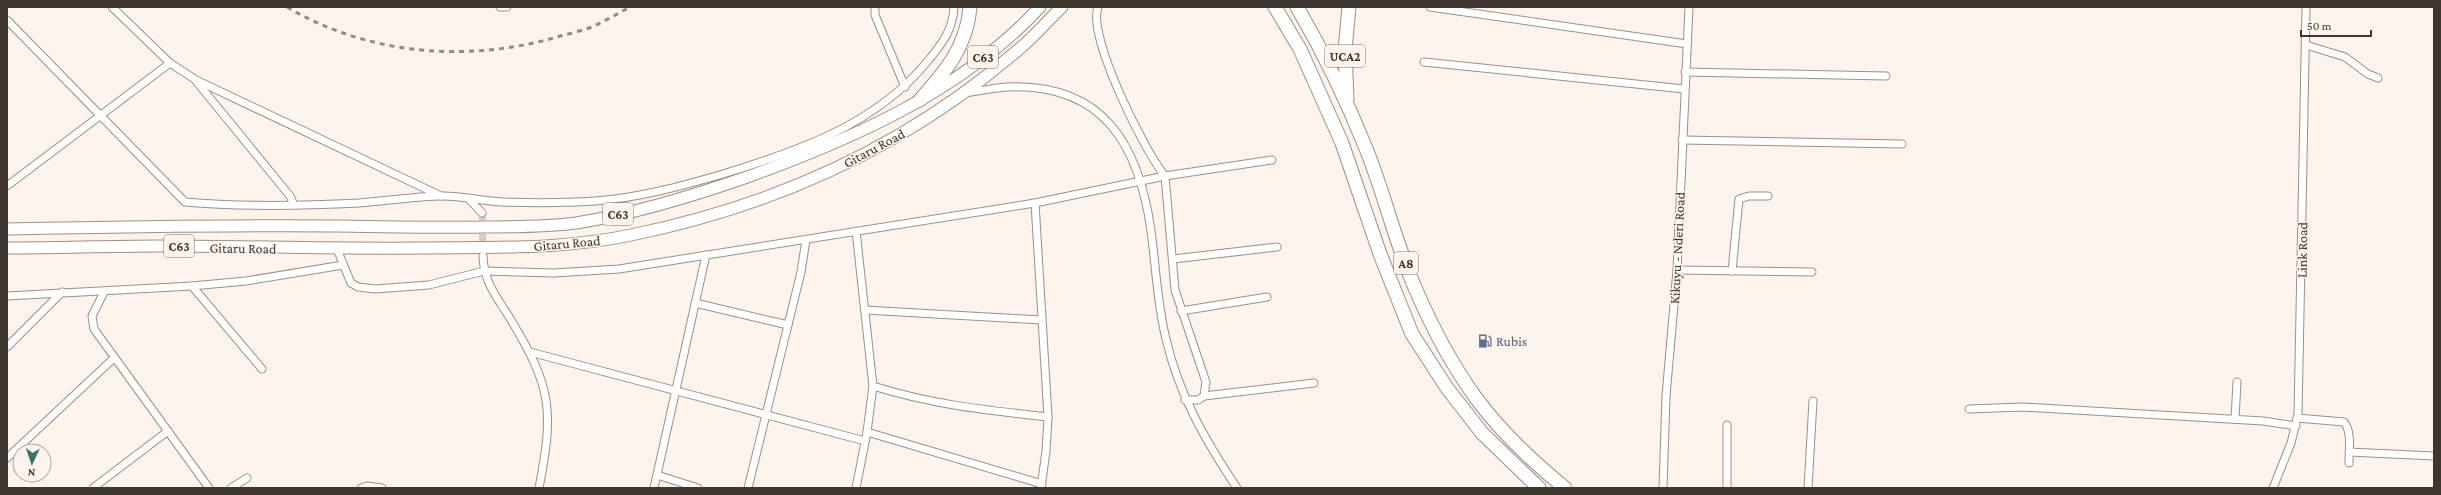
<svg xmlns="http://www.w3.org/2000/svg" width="2441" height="495" font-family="'Crimson Pro',serif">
<rect width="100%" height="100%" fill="#fdf3ed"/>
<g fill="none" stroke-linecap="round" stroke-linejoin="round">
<polyline stroke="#d7cdc7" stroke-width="7" stroke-dasharray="7 3.5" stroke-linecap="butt" points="482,213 483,251"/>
<g stroke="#a38d7f" stroke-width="9">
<g id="street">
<polyline points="112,7 170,63 196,80 441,196"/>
<polyline points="500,7 507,7"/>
<polyline points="875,7 875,15 905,87"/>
<path d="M1098,7C1087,37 1145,152 1165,176L1175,290L1206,382L1204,396L1198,400H1185"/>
<polyline points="1430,7 1687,44"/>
<path d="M7,20L185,202C242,207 302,206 359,203C385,201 412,197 439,196C460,195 481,201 502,202C532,203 564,203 595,201C638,198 682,186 723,174C798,151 875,125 927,62C942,44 953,30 954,7"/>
<polyline points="2306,45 2345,57 2368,74 2378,78"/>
<polyline points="1424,62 1684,89"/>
<polyline points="1685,72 1886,76"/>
<polyline points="196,81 290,196 294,205"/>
<path d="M965,93C979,91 993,88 1007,87C1103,83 1139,144 1151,231C1156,267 1157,303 1166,339C1179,395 1205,440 1237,488"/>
<polyline points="1682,140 1902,144"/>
<polyline points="7,186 170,63"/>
<polyline points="469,199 482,213"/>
<polyline points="1035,203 1048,417 1046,451 1041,488"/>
<polyline points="337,249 351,283 358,287 375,289 429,285 484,271 554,273 619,269 1035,203 1165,176 1272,160"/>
<path d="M483,256C484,283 497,297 511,320C552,388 554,410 539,488"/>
<polyline points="1173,259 1277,247"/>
<polyline points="1677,270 1812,272"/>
<polyline points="1732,271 1739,199 1749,196 1768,196"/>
<polyline points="192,286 262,369"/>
<polyline points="104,292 92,316 94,329 209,488"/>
<polyline points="7,296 192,286 246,281 343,265"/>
<polyline points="695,303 788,325"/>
<polyline points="865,310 1041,320"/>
<polyline points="1181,311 1267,297"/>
<polyline points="7,347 62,292"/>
<polyline points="530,352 865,441"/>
<path d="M873,386C934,405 985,410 1048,417"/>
<polyline points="1204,396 1314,383"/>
<polyline points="1969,409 2022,407 2263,421 2296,426"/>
<path d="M2297,418L2344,422C2352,431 2349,451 2349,463"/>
<polyline points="2235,419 2237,382"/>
<polyline points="867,432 1042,484"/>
<polyline points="2349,452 2434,456"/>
<polyline points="7,458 114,358"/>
<polyline points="657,475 698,488"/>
<polyline points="93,488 168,431"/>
<polyline points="231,488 247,478"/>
<polyline points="361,488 367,486 382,488"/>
<polyline points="654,488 706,255"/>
<polyline points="748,488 801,272 806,240"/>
<polyline points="856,488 867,432 873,386 856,231"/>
<polyline points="1663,488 1666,396 1677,270 1689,7"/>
<polyline points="1727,488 1727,425"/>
<polyline points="1808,488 1813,401"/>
<polyline points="2273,488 2291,443 2298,414 2306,7"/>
</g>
</g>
<g stroke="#a38d7f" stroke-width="13">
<g id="primary">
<path d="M7,229C116,227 226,225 335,226C385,227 434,228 483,227C514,227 545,227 576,223C635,214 693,196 750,176C855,138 963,90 1040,7"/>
<path d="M7,248C58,248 108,246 159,246C245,246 332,249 418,248C489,247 561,250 631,235C774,206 907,146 1018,50C1034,37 1047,21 1062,7"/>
</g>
</g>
<g stroke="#a38d7f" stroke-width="15">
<g id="highway">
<polyline points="1275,7 1300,49 1342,143 1380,254 1412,334 1447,388 1482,433 1539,488"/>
<path d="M1297,7C1324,53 1347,101 1367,151C1385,196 1396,245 1416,290C1432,327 1452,365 1476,398C1501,432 1532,461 1565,488"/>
<polyline points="1347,99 1345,50 1349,7"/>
<path d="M920,100C945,72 967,47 970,7"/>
</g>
</g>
<use href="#street" stroke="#fff" stroke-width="7"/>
<use href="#primary" stroke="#fff" stroke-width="11"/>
<use href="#highway" stroke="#fff" stroke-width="13"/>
<path stroke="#938a84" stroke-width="3" stroke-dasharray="5 5" stroke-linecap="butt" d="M287,7C368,55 467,63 557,37C568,34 581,31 592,27C605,21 617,14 630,7"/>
</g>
<defs>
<g id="fuel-bare" transform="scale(1.08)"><path d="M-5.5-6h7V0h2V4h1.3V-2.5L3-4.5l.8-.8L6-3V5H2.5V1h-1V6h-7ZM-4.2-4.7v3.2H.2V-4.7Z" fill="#5c6f8a" stroke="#fdf3ed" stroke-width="2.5" paint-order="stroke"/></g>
</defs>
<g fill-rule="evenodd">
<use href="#fuel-bare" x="1485" y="341"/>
</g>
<g text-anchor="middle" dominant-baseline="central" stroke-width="3" stroke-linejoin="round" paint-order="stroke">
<g fill="#fdf3ed" stroke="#786f69" stroke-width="1">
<rect x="1325" y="45" width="40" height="22" rx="3"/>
<rect x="968" y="46" width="30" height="22" rx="3"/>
<rect x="603" y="203" width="30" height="22" rx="3"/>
<rect x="164" y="235" width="30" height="22" rx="3"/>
<rect x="1394" y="252" width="24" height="22" rx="3"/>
</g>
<g font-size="13" font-weight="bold" fill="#3f3630">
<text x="1345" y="56">UCA2</text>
<text x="983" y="57">C63</text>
<text x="618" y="214">C63</text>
<text x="179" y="246">C63</text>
<text x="1406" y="263">A8</text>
</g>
<g font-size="14" fill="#3f3630" stroke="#fdf3ed">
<text transform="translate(874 148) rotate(-28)">Gitaru Road</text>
<text transform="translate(567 243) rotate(-5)">Gitaru Road</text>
<text transform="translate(243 248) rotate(1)">Gitaru Road</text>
<text transform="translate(1677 248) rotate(-87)">Kikuyu - Nderi Road</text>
<text transform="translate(2302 250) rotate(-89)">Link Road</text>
</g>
<g font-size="14" fill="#4e5e75" stroke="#fdf3ed" text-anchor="start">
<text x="1496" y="341">Rubis</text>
</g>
</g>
<rect width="2441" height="495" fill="none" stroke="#3f3630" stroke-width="16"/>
<g transform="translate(32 463) rotate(183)"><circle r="19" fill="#fdf3ed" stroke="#b1a7a1"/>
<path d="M0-3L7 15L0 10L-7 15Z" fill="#367563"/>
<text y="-6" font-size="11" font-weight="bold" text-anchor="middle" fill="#3f3630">N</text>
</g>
<path d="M2301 30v6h70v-6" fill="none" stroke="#3f3630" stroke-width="2"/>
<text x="2307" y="30" font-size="12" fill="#3f3630" stroke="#fdf3ed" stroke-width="3" paint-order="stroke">50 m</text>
</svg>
